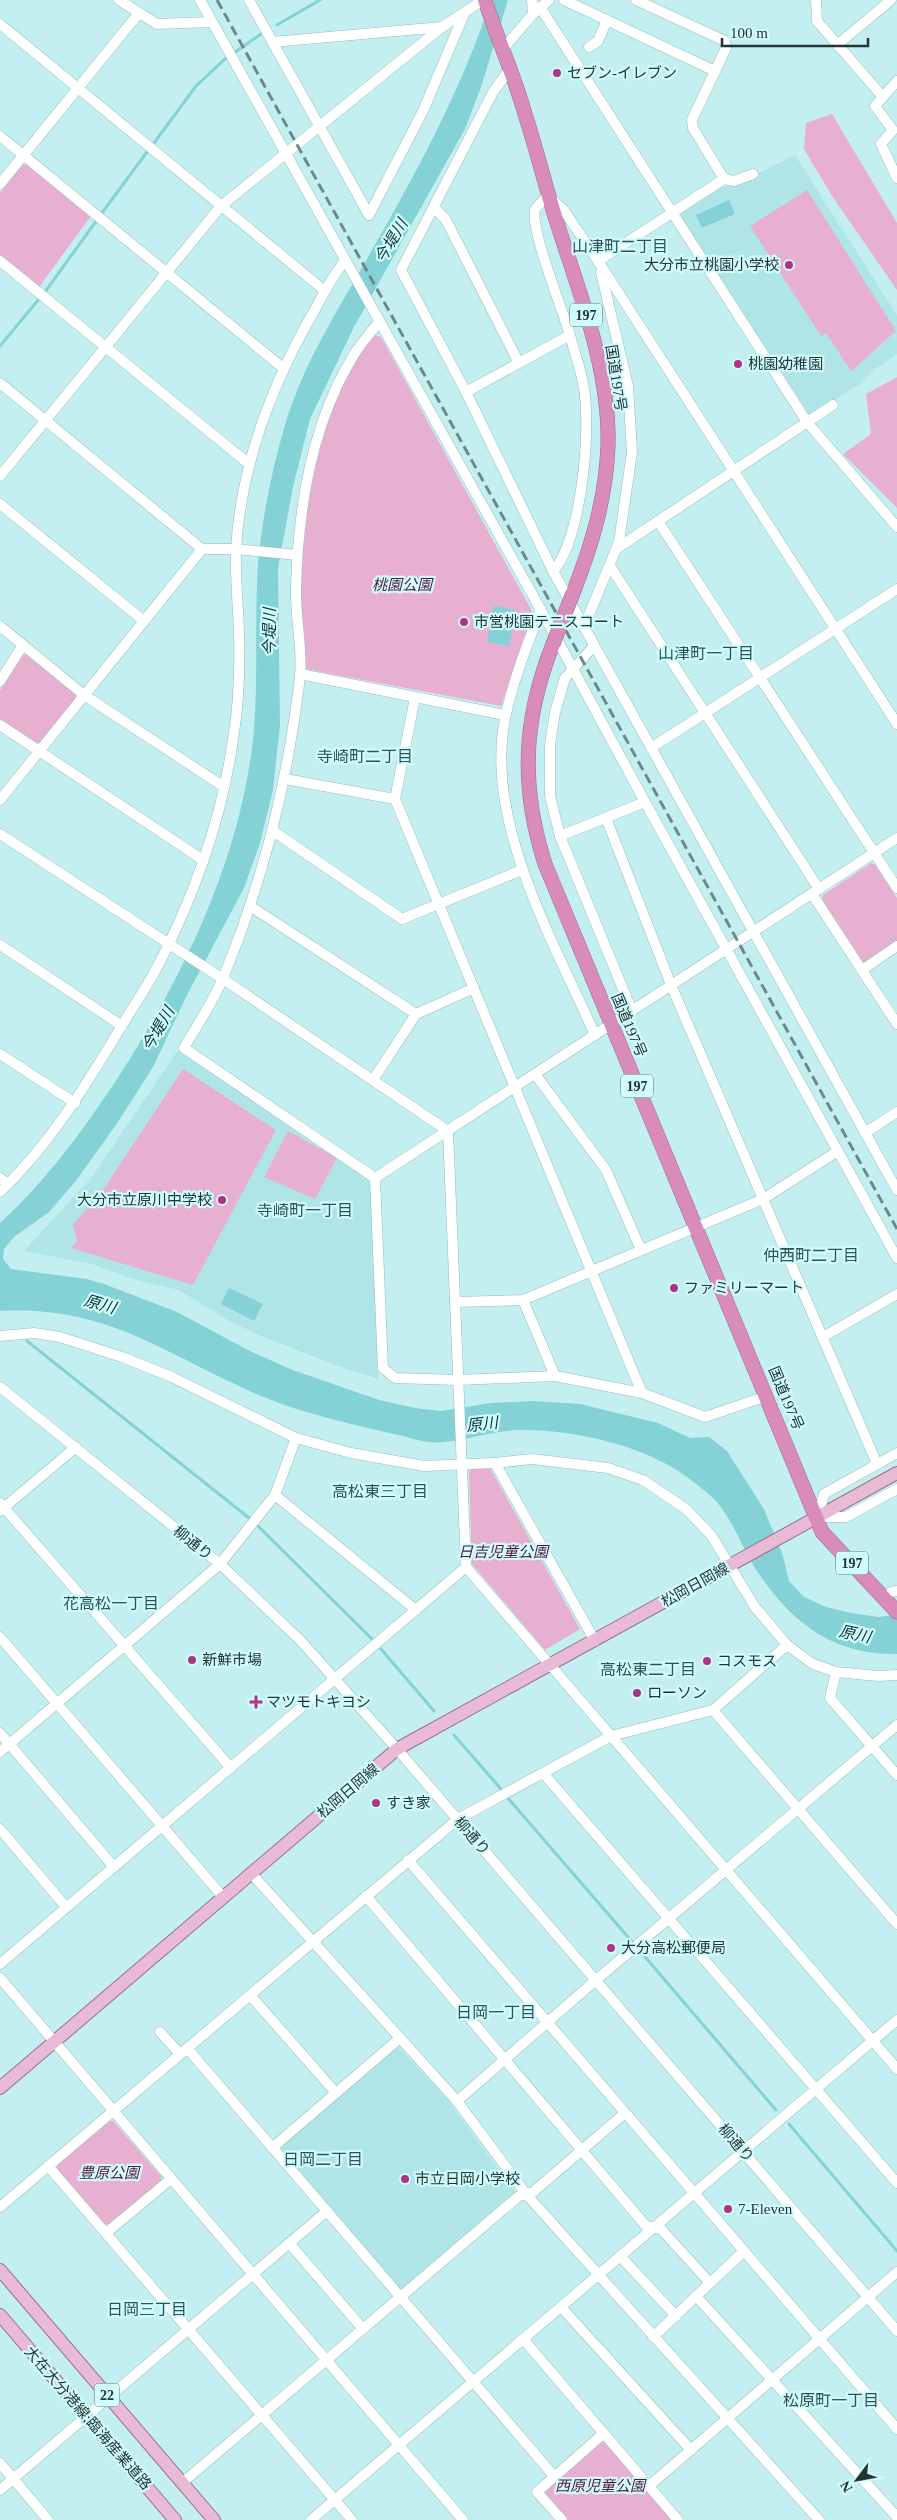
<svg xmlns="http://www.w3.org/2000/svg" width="897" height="2520" font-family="'Times New Roman','Noto Sans JP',serif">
<rect width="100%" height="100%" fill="#c4eff1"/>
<g fill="#b0e5e8">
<polygon points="795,155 897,315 897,354 875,369 860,384 810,416 681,216 682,212 721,187 735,185"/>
<polygon points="178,1050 369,1178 371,1184 378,1379 338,1366 266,1338 231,1322 179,1290 139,1281 92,1264 24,1251 92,1177"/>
<polygon points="396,2048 401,2050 447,2099 515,2192 403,2290 398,2290 280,2150 282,2145"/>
</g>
<g fill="#e8b0d0">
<polygon points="832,114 897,223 897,290 832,196 804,149 806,123"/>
<polygon points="28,164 91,216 39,287 0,255 0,193 22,165"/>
<polygon points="807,190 896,331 851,371 826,333 821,336 750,226"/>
<polygon points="374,335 381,337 531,609 532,614 501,706 305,669 300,582 310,483 326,424 351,365"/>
<polygon points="897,377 897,508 843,454 871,434 866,394"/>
<polygon points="27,654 76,694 76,698 40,742 35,743 0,720 0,690 23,655"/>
<polygon points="871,863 875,865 897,898 897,942 867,962 862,962 822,899 823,895"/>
<polygon points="183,1069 276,1130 193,1285 71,1248 77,1241 73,1225 105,1187"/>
<polygon points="288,1131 337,1158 315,1199 264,1177"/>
<polygon points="490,1468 580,1629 545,1650 472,1564 469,1472 471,1469"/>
<polygon points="109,2121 113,2121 161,2176 161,2181 110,2224 104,2224 57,2169 57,2165"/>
<polygon points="605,2440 674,2520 567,2520 545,2494 545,2489"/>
</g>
<g fill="#84d2d6">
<path d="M491,0H508L481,87L465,129L354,327L310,419L293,487L278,568L280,725L273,790L260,843L244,888L188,993L153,1067L116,1125L75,1182L49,1212L14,1237L4,1249L3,1259L11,1269L87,1279L104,1284L177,1312L250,1351L290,1369L379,1400L415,1408L441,1411L491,1403L533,1401L580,1404L658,1423L690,1438L709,1437L727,1451L764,1509L783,1556L789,1581L804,1597L826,1607L851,1613L878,1617L897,1615V1654C834,1655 794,1625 759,1574C743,1551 734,1521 715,1500C707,1492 696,1484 687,1477C644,1445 572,1429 519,1430C491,1430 455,1445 428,1442C420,1441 411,1438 403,1436C350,1424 293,1412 243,1388C156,1348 102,1306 0,1311V1223C47,1180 84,1129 119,1076C184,975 239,861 253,740C259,681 254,623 258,564C262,518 272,469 285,425C304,361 340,307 372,250C418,170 462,88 491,0Z"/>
<polygon points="729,200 735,214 702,228 696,215"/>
<polygon points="494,606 516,610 509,646 487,642"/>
<polygon points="229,1288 263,1304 254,1321 221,1304"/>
</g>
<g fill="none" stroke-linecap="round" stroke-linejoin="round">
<g stroke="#84d2d6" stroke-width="3">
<polyline points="277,25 320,0"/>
<polyline points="235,52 261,34"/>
<polyline points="154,143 196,86 226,58"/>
<polyline points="102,213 147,152"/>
<polyline points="45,292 97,220"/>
<polyline points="0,346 39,299"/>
<polyline points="27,1341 249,1518"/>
<polyline points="258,1526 372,1639"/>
<polyline points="381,1649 434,1711"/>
<polyline points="454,1735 501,1789"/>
<polyline points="507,1797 634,1944"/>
<polyline points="640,1951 776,2110"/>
<polyline points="789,2124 897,2251"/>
</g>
<g stroke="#94bdbf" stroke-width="11">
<g id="minor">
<polyline points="119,0 157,24 211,22"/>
<polyline points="200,0 541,610 645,802 897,1258"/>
<polyline points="249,0 369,215"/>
<polyline points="532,0 533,14"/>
<polyline points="564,0 715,71"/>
<polyline points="636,0 725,41 726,48 692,120 693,128 724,179 734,181 753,174"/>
<polyline points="816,0 817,21 883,97"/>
<polyline points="540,7 807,422 897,527"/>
<polyline points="0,24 325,291"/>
<polyline points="272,42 442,27"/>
<polyline points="837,45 891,0"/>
<polyline points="589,47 598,41 607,20"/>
<polyline points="503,49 533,14 549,0"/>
<polyline points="510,69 493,92 401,270 466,392 553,571 897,1190"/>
<polyline points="897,81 875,106 893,130 881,144 897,178"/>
<polyline points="0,136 283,368"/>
<polyline points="0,184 139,13"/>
<polyline points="435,208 446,220 519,363"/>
<polyline points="369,215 423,111 465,12"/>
<polyline points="0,261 249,464"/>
<polyline points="598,261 724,179"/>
<path d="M570,335C563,311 530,229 535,210C537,205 544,200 548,196L563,209L598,261L897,724"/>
<polyline points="0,383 202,549 236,549 297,555"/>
<path d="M466,392L570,335C574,351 580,367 583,383C592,424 582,541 553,571"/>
<polyline points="0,476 221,206 442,27 483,0"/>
<polyline points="0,504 144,621"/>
<polyline points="658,521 897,888"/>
<polyline points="616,549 833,405"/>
<polyline points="610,566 819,889"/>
<path d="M541,610C527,644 514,678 506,714C482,819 554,942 595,1035"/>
<polyline points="0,626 84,695 224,787"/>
<polyline points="584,627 619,542 632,452 628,386 601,272"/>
<polyline points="594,646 565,678 555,712 550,745 550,796 560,836 632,1011"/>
<polyline points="300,674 505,715"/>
<polyline points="0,681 23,645"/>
<polyline points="415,698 395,799 642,1393"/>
<polyline points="0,725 203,860"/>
<polyline points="651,748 897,589"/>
<polyline points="285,779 395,799"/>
<polyline points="0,800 202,549"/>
<polyline points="606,818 671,985 877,1464"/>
<polyline points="273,831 402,919 522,870"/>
<polyline points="0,834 223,979 448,1131"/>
<polyline points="560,836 645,802"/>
<polyline points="812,894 897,1024"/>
<polyline points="250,906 416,1014"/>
<polyline points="0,945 122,1026"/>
<polyline points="862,970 897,946"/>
<polyline points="0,1054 75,1103"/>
<polyline points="535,1074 606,1170 641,1250"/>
<polyline points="373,1080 416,1014 474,988"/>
<polyline points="448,1131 466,1567 897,2069"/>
<polyline points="865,1133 897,1112"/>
<polyline points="0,1178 8,1184"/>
<path d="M375,1178L184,1048C197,1025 213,1002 223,978C263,882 288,780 300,677C303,648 295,618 296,588C298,509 312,421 355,353C362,342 371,332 379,322"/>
<polyline points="375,1178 897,838"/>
<polyline points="375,1178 383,1368 395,1378 458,1380 555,1376 642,1393 705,1417 767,1396"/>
<path d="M0,1192C48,1146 81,1093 115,1037C127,1016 141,996 153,975C192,903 222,820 233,739C239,704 240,666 239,631C238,604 235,577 236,549C241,465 271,386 313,313C323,295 332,276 345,261"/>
<polyline points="523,1300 555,1376"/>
<polyline points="455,1302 523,1300 763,1199 838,1151"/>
<polyline points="0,1336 34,1333 60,1337 122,1357 172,1377 296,1438 351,1453 424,1466 495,1463 532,1459 608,1468 643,1480 686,1509 711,1535 755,1607 787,1645 813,1664 836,1672 878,1676 897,1675"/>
<polyline points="823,1337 897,1294"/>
<polyline points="0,1387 220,1564 301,1641 397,1749 897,2331"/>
<polyline points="897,1453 824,1494 818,1517 846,1517 897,1489"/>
<polyline points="495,1463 595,1641"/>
<polyline points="275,1495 416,1610"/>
<polyline points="0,1503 231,1768"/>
<polyline points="0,1511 76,1447"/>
<polyline points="891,1592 897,1591"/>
<polyline points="0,1637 223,1897"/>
<polyline points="836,1672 830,1698 897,1775"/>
<polyline points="713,1710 897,1924"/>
<polyline points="0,1733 114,1867"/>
<polyline points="0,1752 220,1564 275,1495 296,1438"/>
<polyline points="543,1773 897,2183"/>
<polyline points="0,1829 66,1907"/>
<polyline points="408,1860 897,2429"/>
<polyline points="251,1873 457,2101 526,2194 819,2520"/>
<polyline points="366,1896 646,2226 661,2229 710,2283"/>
<polyline points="0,1964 466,1567"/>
<polyline points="0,1978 463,2520"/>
<polyline points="250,1995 336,2093"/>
<polyline points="160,2032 180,2054"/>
<polyline points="187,2048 554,2476"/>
<polyline points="457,2101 596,1980 897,1725"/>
<polyline points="272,2148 400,2038"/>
<polyline points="48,2166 352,2520"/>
<polyline points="0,2207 458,1819 611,1736 713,1710 787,1645"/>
<polyline points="106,2233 171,2179"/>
<polyline points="289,2243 363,2329"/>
<polyline points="620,2256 676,2316"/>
<polyline points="696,2296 897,2517"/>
<polyline points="561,2307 691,2450"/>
<polyline points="653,2337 744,2251"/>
<polyline points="523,2339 678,2520"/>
<polyline points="0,2463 48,2520"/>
<polyline points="182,2483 519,2196 533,2192 625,2113"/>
<polyline points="649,2486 897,2272"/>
<polyline points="0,2490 327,2211"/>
<polyline points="311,2520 897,2020"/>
<polyline points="562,2520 537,2492 604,2433"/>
</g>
</g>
<g stroke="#9a6e8b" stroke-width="14">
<g id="major">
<polyline points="0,2088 397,1749 897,1473"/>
<polyline points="0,2270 214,2520"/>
<polyline points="0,2315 175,2520"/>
</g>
</g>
<g stroke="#9a6e8b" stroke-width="15">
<g id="highway">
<path d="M485,0C497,38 514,75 525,114C537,151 546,189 558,226C581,297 610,371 608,446C606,498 592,545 573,593"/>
<path d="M553,644C523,720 520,786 545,864L822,1532L897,1612"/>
</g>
</g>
<use href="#minor" stroke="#fff" stroke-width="10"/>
<use href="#major" stroke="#e8bad5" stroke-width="12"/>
<use href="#highway" stroke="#d98cb9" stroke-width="14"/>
<polyline stroke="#6c898a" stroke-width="3" stroke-dasharray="10 5" stroke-linecap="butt" points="217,0 897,1229"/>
<g stroke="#9a6e8b" stroke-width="15" stroke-linecap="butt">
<polyline id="highway-bridge" points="553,644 573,593"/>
</g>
<use href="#highway-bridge" stroke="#d98cb9" stroke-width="14"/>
</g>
<g fill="#af3385" stroke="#d1fcfe" stroke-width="2">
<circle cx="557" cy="73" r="5"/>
<circle cx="789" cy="265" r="5"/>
<circle cx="738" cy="364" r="5"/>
<circle cx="464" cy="622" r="5"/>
<circle cx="222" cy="1200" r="5"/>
<circle cx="674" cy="1288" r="5"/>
<circle cx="192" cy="1660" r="5"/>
<circle cx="707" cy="1661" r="5"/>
<circle cx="637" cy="1693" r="5"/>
<path d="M253.5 1694.5h5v5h5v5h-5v5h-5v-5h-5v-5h5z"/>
<circle cx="376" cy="1803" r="5"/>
<circle cx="611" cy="1948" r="5"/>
<circle cx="405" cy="2179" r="5"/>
<circle cx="728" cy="2209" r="5"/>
</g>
<g text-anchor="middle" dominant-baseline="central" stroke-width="4.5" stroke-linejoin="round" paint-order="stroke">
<g fill="#d1fcfe" stroke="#587172" stroke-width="1">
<rect x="570" y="303.5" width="32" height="23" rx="4"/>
<rect x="621" y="1074.5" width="32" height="23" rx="4"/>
<rect x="836" y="1551.5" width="32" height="23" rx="4"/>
<rect x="94.5" y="2383.5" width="25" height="23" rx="4"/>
</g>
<g font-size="14" font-weight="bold" fill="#243536">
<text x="586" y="315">197</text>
<text x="637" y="1086">197</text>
<text x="852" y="1563">197</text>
<text x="107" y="2395">22</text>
</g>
<g font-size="15" fill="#243536" stroke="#d1fcfe" text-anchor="start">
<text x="567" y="73">セブン-イレブン</text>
<text x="779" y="265" text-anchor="end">大分市立桃園小学校</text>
<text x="748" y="364">桃園幼稚園</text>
<text x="474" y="622">市営桃園テニスコート</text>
<text x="212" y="1200" text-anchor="end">大分市立原川中学校</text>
<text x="684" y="1288">ファミリーマート</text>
<text x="202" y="1660">新鮮市場</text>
<text x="717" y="1661">コスモス</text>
<text x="647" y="1693">ローソン</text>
<text x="266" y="1702">マツモトキヨシ</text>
<text x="386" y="1803">すき家</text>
<text x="621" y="1948">大分高松郵便局</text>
<text x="415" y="2179">市立日岡小学校</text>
<text x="738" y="2209">7-Eleven</text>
</g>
<g font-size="15" fill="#243536" stroke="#d1fcfe">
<text transform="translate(616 378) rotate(81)">国道197号</text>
<text transform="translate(629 1025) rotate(67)">国道197号</text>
<text transform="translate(786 1398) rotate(67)">国道197号</text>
<text transform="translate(193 1543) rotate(39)">柳通り</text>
<text transform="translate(695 1585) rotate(-29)">松岡日岡線</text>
<text transform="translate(348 1791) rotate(-40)">松岡日岡線</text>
<text transform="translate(472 1836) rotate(49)">柳通り</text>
<text transform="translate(736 2143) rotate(49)">柳通り</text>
<text transform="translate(88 2418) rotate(49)">大在大分港線;臨海産業道路</text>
</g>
<g font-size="15" font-style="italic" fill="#55153f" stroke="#d1fcfe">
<text x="402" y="585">桃園公園</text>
<text x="503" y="1552">日吉児童公園</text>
<text x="109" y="2173">豊原公園</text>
<text x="600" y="2486">西原児童公園</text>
</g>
<g font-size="16" font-style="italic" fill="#0a3234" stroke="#d1fcfe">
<text transform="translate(391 241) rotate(-59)">今堤川</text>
<text transform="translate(269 632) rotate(-90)">今堤川</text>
<text transform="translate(158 1029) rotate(-60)">今堤川</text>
<text transform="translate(100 1304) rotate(16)">原川</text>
<text transform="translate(482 1424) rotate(-6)">原川</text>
<text transform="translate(855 1634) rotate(12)">原川</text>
</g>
<g font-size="16" fill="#2c5355" stroke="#d1fcfe">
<text x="620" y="246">山津町二丁目</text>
<text x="706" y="653">山津町一丁目</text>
<text x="365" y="756">寺崎町二丁目</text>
<text x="305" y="1210">寺崎町一丁目</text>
<text x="811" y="1255">仲西町二丁目</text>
<text x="380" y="1491">高松東三丁目</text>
<text x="111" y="1603">花高松一丁目</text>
<text x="648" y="1669">高松東二丁目</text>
<text x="496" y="2012">日岡一丁目</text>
<text x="323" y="2159">日岡二丁目</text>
<text x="147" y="2309">日岡三丁目</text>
<text x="831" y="2400">松原町一丁目</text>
</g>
</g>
<g transform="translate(857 2480) rotate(238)" stroke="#d1fcfe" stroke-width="4" paint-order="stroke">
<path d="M0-4L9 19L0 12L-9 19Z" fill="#243536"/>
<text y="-8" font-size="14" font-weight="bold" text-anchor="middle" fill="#243536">N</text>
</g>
<path d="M722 38v8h146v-8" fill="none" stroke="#243536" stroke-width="2.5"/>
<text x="730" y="38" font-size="15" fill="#243536" stroke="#d1fcfe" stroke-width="4" paint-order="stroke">100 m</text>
</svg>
